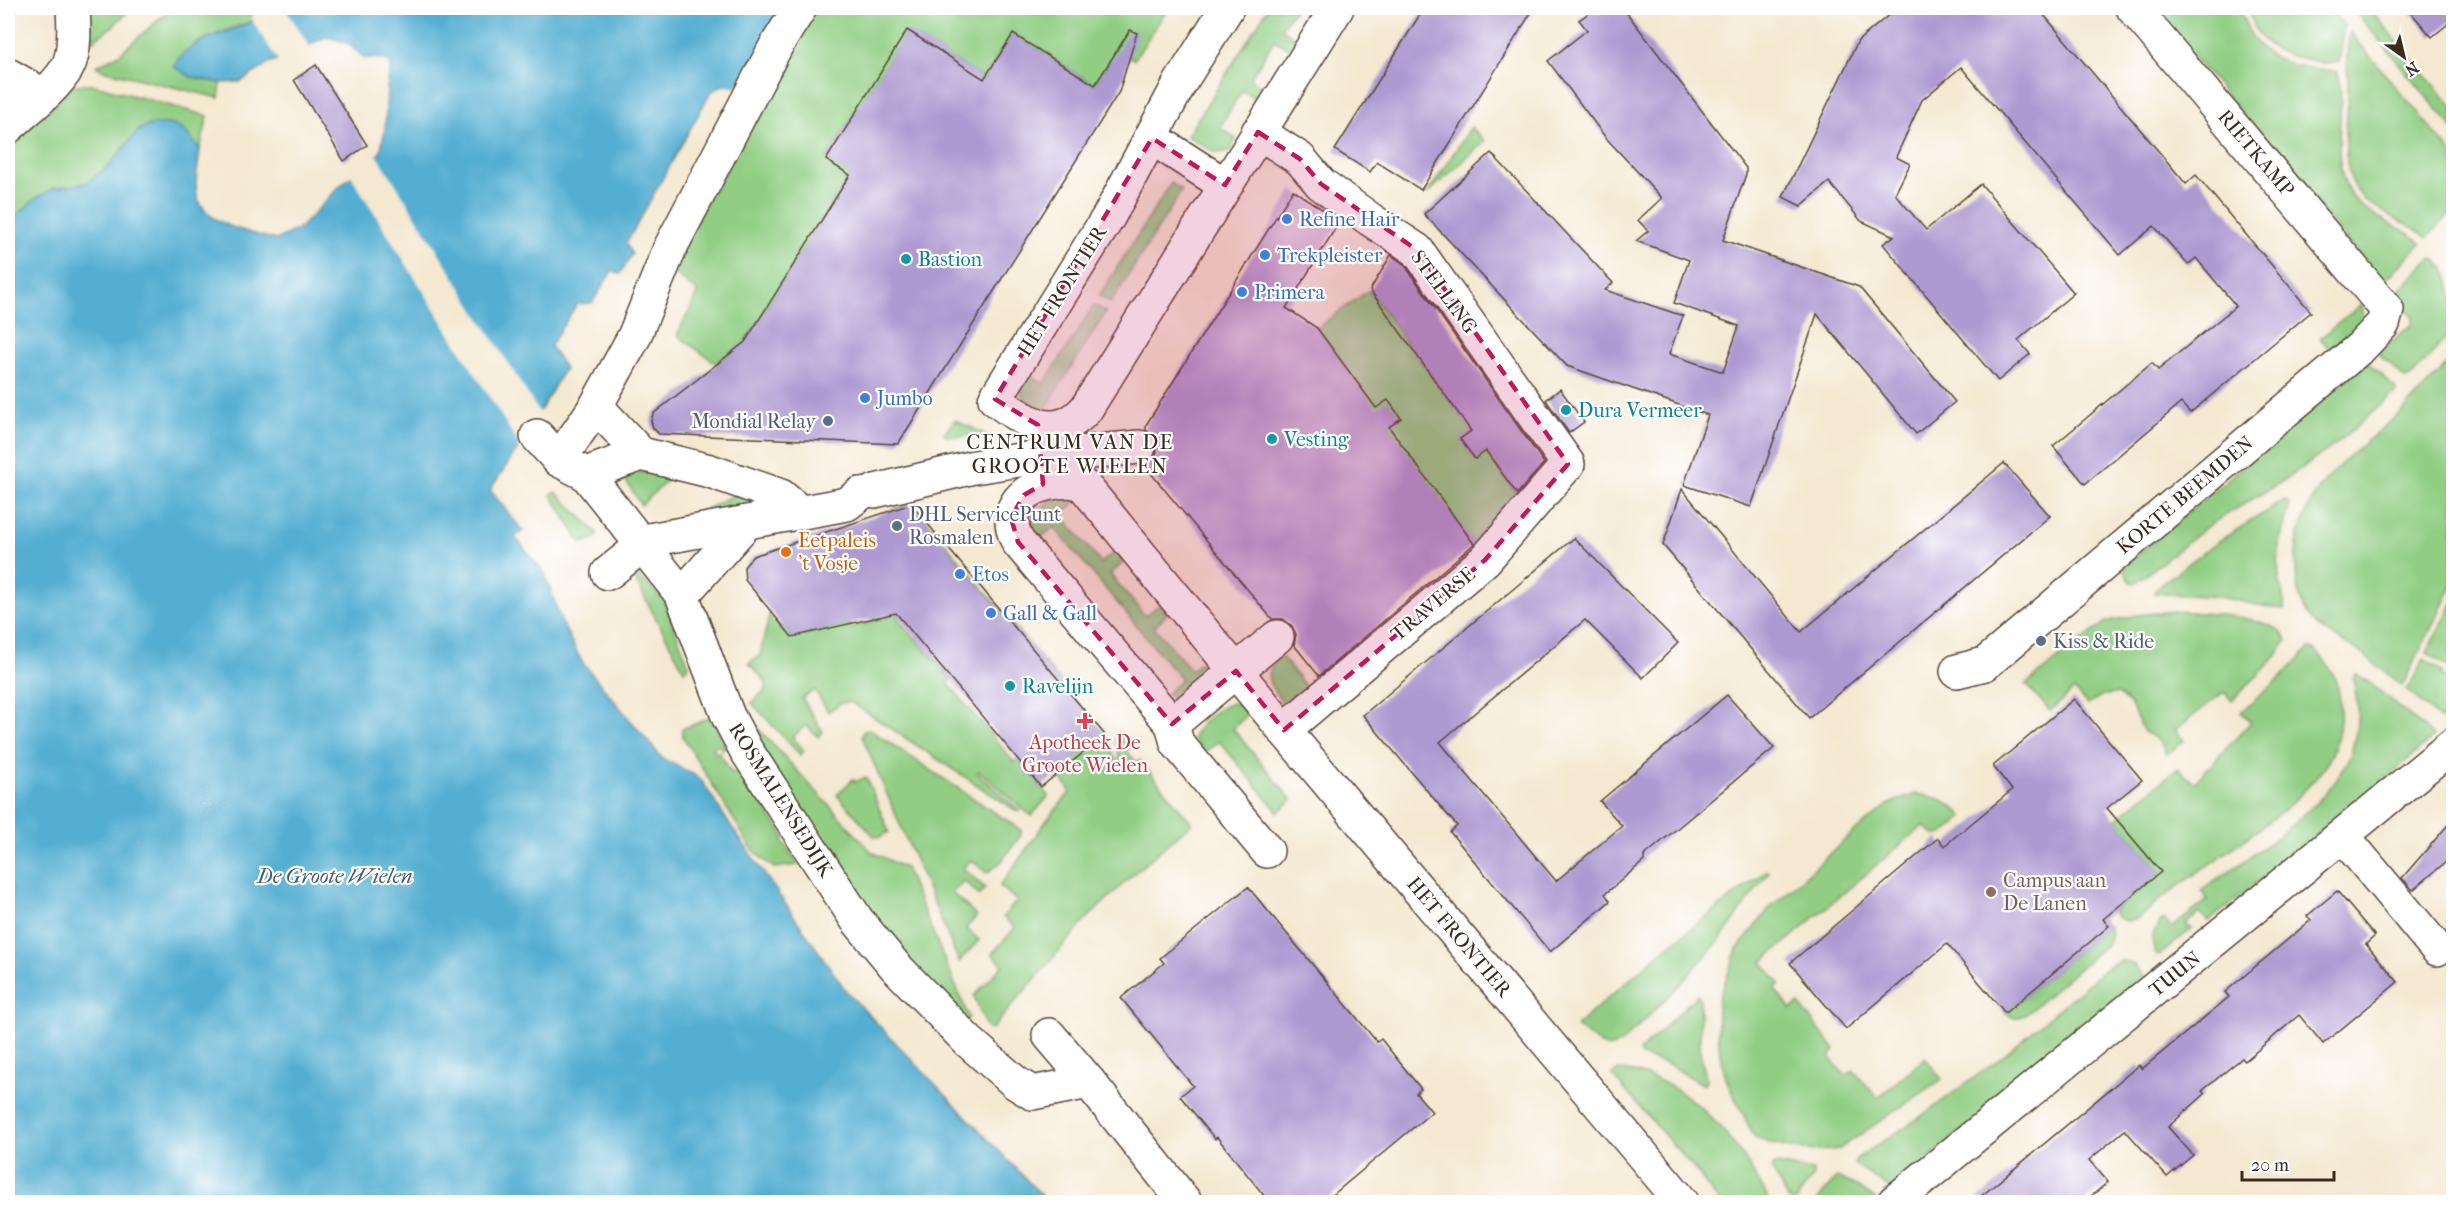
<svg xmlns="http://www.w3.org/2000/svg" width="2461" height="1210" font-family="'IM FELL French Canon',serif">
<rect width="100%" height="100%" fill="#fff"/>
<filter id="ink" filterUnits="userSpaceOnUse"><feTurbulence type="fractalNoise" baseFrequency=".0167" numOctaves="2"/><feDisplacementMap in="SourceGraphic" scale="12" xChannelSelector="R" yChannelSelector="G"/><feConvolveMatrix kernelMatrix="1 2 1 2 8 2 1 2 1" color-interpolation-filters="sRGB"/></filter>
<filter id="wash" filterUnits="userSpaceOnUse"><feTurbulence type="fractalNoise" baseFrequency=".008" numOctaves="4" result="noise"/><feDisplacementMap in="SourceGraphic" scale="24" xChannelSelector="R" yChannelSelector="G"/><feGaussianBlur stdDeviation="1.35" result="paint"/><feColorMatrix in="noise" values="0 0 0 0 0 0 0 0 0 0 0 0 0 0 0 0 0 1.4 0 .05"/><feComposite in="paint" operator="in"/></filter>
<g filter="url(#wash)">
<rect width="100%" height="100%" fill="#f4e8d0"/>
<g fill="#91ce84" stroke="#667c51" stroke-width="1.5">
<polygon points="86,8 132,8 112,27 86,45"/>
<polygon points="172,8 246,8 254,20 195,43 191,77 221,83 219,98 103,70 96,66 118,55"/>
<polygon points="816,8 1168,8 1134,60 1128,55 1124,69 1110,61 1095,85 1013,34 984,79 907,31 826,159 850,175 745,342 716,363 677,335 696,297 697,291 674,273 688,235"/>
<polygon points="1268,8 1295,8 1281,29 1294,37 1296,43 1288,48 1274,40 1250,79 1263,87 1265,91 1258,100 1242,90 1220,127 1236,139 1230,151 1216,153 1187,136"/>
<path d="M2153,8H2240C2251,47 2270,62 2310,68C2319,69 2329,69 2338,72C2348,112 2324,170 2358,203C2376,221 2404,226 2421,243L2383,283Z"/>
<path d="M2248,8H2329L2344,25L2339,62C2331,66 2320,62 2311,60C2275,54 2257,45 2248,8Z"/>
<polygon points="2352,8 2369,8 2453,108 2453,128"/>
<path d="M2350,32L2453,155V211L2427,238C2409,221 2382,215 2364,199C2337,173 2348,125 2348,92C2348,71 2345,53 2350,32Z"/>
<polygon points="91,84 208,116 200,149 186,132 168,124 153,124 138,130 110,165 86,183 54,188 8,228 8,147 49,110 72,85"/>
<polygon points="1471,127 1485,141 1427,194"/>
<polygon points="1171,183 1182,190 1111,303 1099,296"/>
<path d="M2431,258C2454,265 2453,310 2453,330L2414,374L2406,379L2378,353L2412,324L2413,318L2394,295Z"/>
<polygon points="1369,290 1472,431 1461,440 1475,459 1486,451 1522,501 1478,551 1317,328"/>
<path d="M2362,304C2368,327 2348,339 2333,353L2320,338Z"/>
<path d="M1094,305L1106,312L1044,411C1023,398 1015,398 1027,374L1044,384Z"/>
<path d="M2453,357V584L2402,686C2386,673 2371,660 2355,649C2340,639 2321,632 2310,618C2299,603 2297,587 2296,570C2293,488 2347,461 2400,413C2419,396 2436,376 2453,357Z"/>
<polygon points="2367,362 2395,388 2396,392 2336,444 2286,479 2209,525 2136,583 2131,582 2122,568"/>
<polygon points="955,420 989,436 946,436 944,433"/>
<polygon points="677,471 641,505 621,473"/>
<polygon points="556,492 598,534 596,538 581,543 551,494"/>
<polygon points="738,493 774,505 680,522"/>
<path d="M1054,497H1073L1076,501L1062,515L1101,563L1115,552L1123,560L1122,564L1110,574L1145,616L1159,605L1168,613L1154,627L1191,670L1204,660L1208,659L1211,664L1172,698L1167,694L1181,679L1054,527L1039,539L1030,531C1026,516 1044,506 1054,497Z"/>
<path d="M2285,500L2290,504C2283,528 2276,552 2279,578C2280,588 2286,600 2284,610L2219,597L2155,593L2156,588L2217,542Z"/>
<polygon points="912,503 1105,735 1118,765 1120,764 1116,739 1120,736 1129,747 1126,750 1136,762 1139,760 1192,823 1132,875 1083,923 991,1030 987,1028 974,996 1003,965 992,954 1015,928 1003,917 1017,901 1000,886 1047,820 1069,794 1069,789 943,609 886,512"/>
<polygon points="633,571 663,599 689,666 684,670 631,572"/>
<polygon points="2453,602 2453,670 2427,653"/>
<path d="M2175,611C2198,613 2280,615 2287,641L2271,662L2232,701L2224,692L2175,730L2184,741L2166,755C2162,742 2156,737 2144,732L2130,704L2117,694L2102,695L2088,705L2074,690L2050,711L2026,684L2106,622L2137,615Z"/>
<polygon points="896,614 898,619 951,679 948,683 1014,762 1018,759 1049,796 1031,816 979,771 977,773 1020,811 1018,812 851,702 841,703 828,712 815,690 802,698 823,732 818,737 806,725 793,737 804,751 800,755 752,703 767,688 765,681 749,663 760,655 769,616 792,637 849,624 850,627 873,622 873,619 887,618 887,616"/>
<path d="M2309,649L2315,650C2331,665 2340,684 2340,706C2341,726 2337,747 2327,763C2286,824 2195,866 2140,917C2129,924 2120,921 2113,912L2161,872L2116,819L2178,768L2194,783L2251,722L2241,712L2275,683Z"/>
<path d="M1279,657H1282L1311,693L1291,711C1275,692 1257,680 1279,657Z"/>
<polygon points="2424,659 2443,672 2441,675 2451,682 2453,679 2453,706 2441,720 2407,690"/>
<path d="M2356,674L2370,683L2434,736L2392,774L2209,921L2199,913L2186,924L2191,929L2159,956L2156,955C2150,942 2152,929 2164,919L2171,928L2208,900L2201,891C2247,859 2329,808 2350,755C2360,730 2359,705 2353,678Z"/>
<path d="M1234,703L1241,707L1247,714L1233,729L1292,800L1278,812L1219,741L1205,752L1193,739C1196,725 1219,705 1234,703Z"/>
<polygon points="743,712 872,852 905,868 961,998 969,1018 963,1023 836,875"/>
<polygon points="709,718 711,723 714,722 726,747 722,750 718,744 713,748 716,753 719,752 731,772 744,775 785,838 782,840 798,865 774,868 761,858 750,846 683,737 682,729"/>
<polygon points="870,730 1021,830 1021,835 1001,862 987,873 971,860 963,868 985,888 979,895 964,881 952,893 977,916 966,928 979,940 959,962 862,736 864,731"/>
<polygon points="866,777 889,832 880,837 874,836 837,795 853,779 855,782"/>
<path d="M1916,794C1937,798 1949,799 1963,817L1943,834L1934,835L1924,825L1762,962L1780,984L1775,990L1791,1009L1799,1004L1835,1050L1830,1057L1845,1076L1853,1070L1878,1098L1925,1058L1942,1079L1839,1149C1809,1154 1784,1148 1755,1138L1729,1086L1721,1061L1718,1035V1001L1737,949L1769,909L1854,832L1891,803Z"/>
<polygon points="1766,871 1769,872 1719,941 1674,991 1620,1044 1608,1048 1597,1042 1576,1026 1661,952"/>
<polygon points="2109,926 2111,933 2108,943 2025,1015 2014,1018 2005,1013"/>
<polygon points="2121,960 2133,964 2144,976 2034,1072 1890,1189 1855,1164 1856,1159 1916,1120 2001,1058 2110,965"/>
<polygon points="1697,995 1700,998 1700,1052 1707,1082 1704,1085 1670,1065 1641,1056 1639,1052"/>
<path d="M1618,1070C1691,1076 1739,1143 1770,1202H1719L1696,1171L1612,1075Z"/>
<polygon points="1777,1164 1813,1171 1813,1176 1795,1202 1789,1200 1772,1170 1772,1167"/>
<polygon points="1837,1177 1856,1186 1876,1200 1872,1202 1816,1202"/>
</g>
<path fill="#53aed1" stroke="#476c78" stroke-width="1.5" d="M277,8H784L738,86L722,85L711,92L626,244L632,254L620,274L612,271L592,303L577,304L550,346L565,368L519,447L490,490L523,531L515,537L545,574L562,623L582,662L662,758L700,778L728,822L847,992L1048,1202H8V228L18,214L36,198L54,188L86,183L110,165L138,130L152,124H168L177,126L186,132L200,149C199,161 196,174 196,187C197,225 248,231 276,240L301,227L341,185L380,153L385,129L387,88L391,64L384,59L364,58L347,43L326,37L270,63L240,82L221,83L191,77L173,66C191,38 220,36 248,23C258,19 268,13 277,8Z"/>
<g fill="#f4e8d0">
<polygon points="271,8 285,8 310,47 279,62 251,18"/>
<polygon points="376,153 539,412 543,409 520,450 517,448 519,444 350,174"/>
</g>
<g id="blocks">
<g fill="#ae9ad1">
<polygon points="1424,8 1534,8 1421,190 1377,162 1370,172 1335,150"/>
<polygon points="1596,8 1623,8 1746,168 1746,174 1723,240 1859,287 1955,402 1916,434 1817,314 1751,507 1684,485 1708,415 1567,366 1424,214 1491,153 1613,283 1605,290 1683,316 1669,354 1723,372 1739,326 1674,303 1689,260 1636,241 1648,231 1638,220 1662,198 1606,138 1548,61 1587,30 1579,20"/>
<polygon points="1897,8 2038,8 2186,184 2196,175 2311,312 2190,413 2181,403 2085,484 2053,446 2152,363 2158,370 2236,306 2196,258 2188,265 2154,226 2120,255 1961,67 1922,100 1896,157 1910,164 1895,194 1926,230 1981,184 2074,293 2018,340 2030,354 1998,381 1883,244 1894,236 1861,221 1829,182 1801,206 1783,197 1858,41"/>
<polygon points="2407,8 2454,8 2454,19 2432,37"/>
<polygon points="907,30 984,79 1013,34 1095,85 1130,30 1137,33 1119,92 898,444 659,434 653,428 651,421 653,414 745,342 850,175 826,160"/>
<polygon points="316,65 367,145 344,161 294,80"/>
<polygon points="1293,190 1340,221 1286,308 1317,328 1376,408 1388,400 1401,418 1389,427 1474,544 1319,676 1294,645 1296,634 1292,626 1283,619 1272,619 1149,471 1148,463 1156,455 1158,446 1155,437 1146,430 1146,425"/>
<polygon points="1391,255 1404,264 1544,463 1517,494 1486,451 1475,459 1460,439 1471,431 1370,290"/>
<polygon points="1560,389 1584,422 1569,433 1546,400"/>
<polygon points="2004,463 2050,516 1809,718 1663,545 1682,489 1801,632"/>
<polygon points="911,504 1105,735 1041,787 896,613 792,637 745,580 744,567 753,556"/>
<polygon points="1574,538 1678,643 1643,678 1585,620 1440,742 1556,881 1622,826 1600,801 1727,695 1774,748 1644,856 1644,861 1605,894 1610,901 1550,952 1450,832 1457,826 1363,715"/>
<polygon points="2074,699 2142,780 2107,808 2161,872 2103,919 2109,926 2005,1013 1947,944 1846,1029 1790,963 1938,838 1944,846 2012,790 1993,766"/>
<polygon points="2454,818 2454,855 2413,890 2402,878"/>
<polygon points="1248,887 1377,1042 1381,1039 1421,1089 1416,1093 1432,1112 1323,1203 1270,1203 1217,1137 1215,1139 1180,1096 1193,1086 1121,998 1164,963 1160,958"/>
<polygon points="2337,891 2375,936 2366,944 2398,982 2323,1044 2299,1015 2245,1061 2242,1058 2202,1091 2205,1094 2168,1127 2193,1155 2167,1177 2125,1130 2089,1160 2108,1182 2083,1203 1973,1203 2139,1065 2142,1069 2229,997 2225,992 2311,920 2307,916"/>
</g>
</g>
</g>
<g filter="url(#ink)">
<use href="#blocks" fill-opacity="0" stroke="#574639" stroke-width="1.5"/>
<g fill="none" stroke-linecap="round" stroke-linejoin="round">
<g stroke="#574639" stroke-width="36">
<g id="minor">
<path d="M1227,8L1180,83L1109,216L995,399C1024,421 1055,444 1086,409L1337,8"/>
<polyline points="8,75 43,95"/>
<path d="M8,127C26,110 55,89 67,68C76,53 74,24 73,8"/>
<polyline points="1258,132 1300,159 1321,184 1371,220 1417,250 1568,464 1485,560 1284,730"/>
<polyline points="1152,138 1225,185"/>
<polyline points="596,406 641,454 710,471 781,496 800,512"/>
<polyline points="537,436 559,460 586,474 682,595 728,716 746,750 857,920 895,966 968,1041 1016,1083 1032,1093 1089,1082"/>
<polyline points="559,460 596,406 634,337 670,248 776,46 800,8"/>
<polyline points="586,474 641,454"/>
<polyline points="875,491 974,467 1039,457 1139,447"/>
<polyline points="608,573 649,540 847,504 860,494"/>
<polyline points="682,595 747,522"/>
<polyline points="1957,671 1985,664 2361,347 2383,324 2387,310 2379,300 2133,8"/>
<polyline points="1172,724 1277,637"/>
<polyline points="2343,836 2437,949"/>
<path d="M1267,851L1177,743L1172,724L1018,542C1000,507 1025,486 1058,482C1069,481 1077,480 1085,487L1284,730L1682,1202"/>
<polyline points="1049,1035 1089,1082 1185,1202"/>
<polyline points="1894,1202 2454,744"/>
</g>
</g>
<use href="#minor" stroke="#fff" stroke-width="33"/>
</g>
</g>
<path fill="#c2185b" fill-opacity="0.2" stroke="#c2185b" stroke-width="4.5" stroke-dasharray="12 8" stroke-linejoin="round" d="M1258,132L1300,159L1321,184L1417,250L1568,464L1485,560L1284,730L1236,671L1172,724L1018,542L1011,518L1024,495L1043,484L1038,425L995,399L1152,138L1225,185Z"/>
<g fill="#3f7fe0" stroke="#fff" stroke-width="2">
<circle cx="1287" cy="219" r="6"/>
<circle cx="1265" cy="255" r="6"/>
<circle cx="1242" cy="292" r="6"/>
<circle cx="865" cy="398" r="6"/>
<circle cx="960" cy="574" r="6"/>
<circle cx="991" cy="613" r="6"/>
</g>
<g fill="#0f9aa8" stroke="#fff" stroke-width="2">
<circle cx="906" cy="259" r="6"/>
<circle cx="1566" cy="410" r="6"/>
<circle cx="1272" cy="439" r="6"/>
<circle cx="1010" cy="686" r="6"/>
</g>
<g fill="#5c6f8a" stroke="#fff" stroke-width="2">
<circle cx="828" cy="421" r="6"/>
<circle cx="897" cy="526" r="6"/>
<circle cx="2041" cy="641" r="6"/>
</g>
<circle fill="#e8710a" stroke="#fff" stroke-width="2" cx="786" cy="552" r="6"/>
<path fill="#e0444e" stroke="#fff" stroke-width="2" d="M1082 712h6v6h6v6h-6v6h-6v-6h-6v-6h6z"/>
<circle fill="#8d6e63" stroke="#fff" stroke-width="2" cx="1991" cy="892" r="6"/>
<g text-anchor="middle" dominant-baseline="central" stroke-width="4.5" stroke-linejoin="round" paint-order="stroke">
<g font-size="20" fill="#3b2a1e" stroke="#fff">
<text transform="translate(2256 153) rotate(50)">RIETKAMP</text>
<text transform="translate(1062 291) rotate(-58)">HET FRONTIER</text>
<text transform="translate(1444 292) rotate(54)">STELLING</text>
<text transform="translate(2185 495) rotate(-40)">KORTE BEEMDEN</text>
<text transform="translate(1433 604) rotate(-40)">TRAVERSE</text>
<text transform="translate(781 800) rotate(58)">ROSMALENSEDIJK</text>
<text transform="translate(1459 937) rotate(50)">HET FRONTIER</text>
<text transform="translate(2175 974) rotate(-39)">TUUN</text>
</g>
<g font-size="20" fill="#366cbe" stroke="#fff" text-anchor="start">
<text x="1299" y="219">Refine Hair</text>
<text x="1277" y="255">Trekpleister</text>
<text x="1254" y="292">Primera</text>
<text x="877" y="398">Jumbo</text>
<text x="972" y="574">Etos</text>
<text x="1003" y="613">Gall &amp; Gall</text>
</g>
<g font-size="20" fill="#0d838f" stroke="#fff" text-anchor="start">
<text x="918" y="259">Bastion</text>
<text x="1578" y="410">Dura Vermeer</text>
<text x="1284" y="439">Vesting</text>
<text x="1022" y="686">Ravelijn</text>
</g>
<g font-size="20" fill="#4e5e75" stroke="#fff" text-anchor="start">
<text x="816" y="421" text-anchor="end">Mondial Relay</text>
<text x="909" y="514">DHL ServicePunt<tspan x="909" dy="23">Rosmalen</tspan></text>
<text x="2053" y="641">Kiss &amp; Ride</text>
</g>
<g font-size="20" fill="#c56008" stroke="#fff" text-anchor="start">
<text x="798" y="540">Eetpaleis<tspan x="798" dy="23">'t Vosje</tspan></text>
</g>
<g font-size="20" fill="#be3a42" stroke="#fff">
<text x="1085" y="742">Apotheek De<tspan x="1085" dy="23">Groote Wielen</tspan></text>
</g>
<g font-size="20" fill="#785e54" stroke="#fff" text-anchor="start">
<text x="2003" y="880">Campus aan<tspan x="2003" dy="23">De Lanen</tspan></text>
</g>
<g font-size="21" letter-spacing="1.5" fill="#3b2a1e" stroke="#fff">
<text x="1070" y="442">CENTRUM VAN DE<tspan x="1070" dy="24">GROOTE WIELEN</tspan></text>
</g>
<g font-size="21" font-style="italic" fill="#455f66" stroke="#fff">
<text x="335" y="876">De Groote Wielen</text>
</g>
</g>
<rect width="2461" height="1210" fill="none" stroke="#fff" stroke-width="30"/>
<g transform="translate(2404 57) rotate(146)" stroke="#ffffff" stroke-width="4.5" paint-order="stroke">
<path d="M0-4.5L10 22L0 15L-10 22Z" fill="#3b2a1e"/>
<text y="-9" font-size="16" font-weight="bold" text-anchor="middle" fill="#3b2a1e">N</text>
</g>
<path d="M2242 1171v9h92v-9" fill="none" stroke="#3b2a1e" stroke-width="3"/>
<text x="2251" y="1171" font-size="18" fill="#3b2a1e" stroke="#ffffff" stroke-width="4.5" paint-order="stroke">20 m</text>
</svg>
